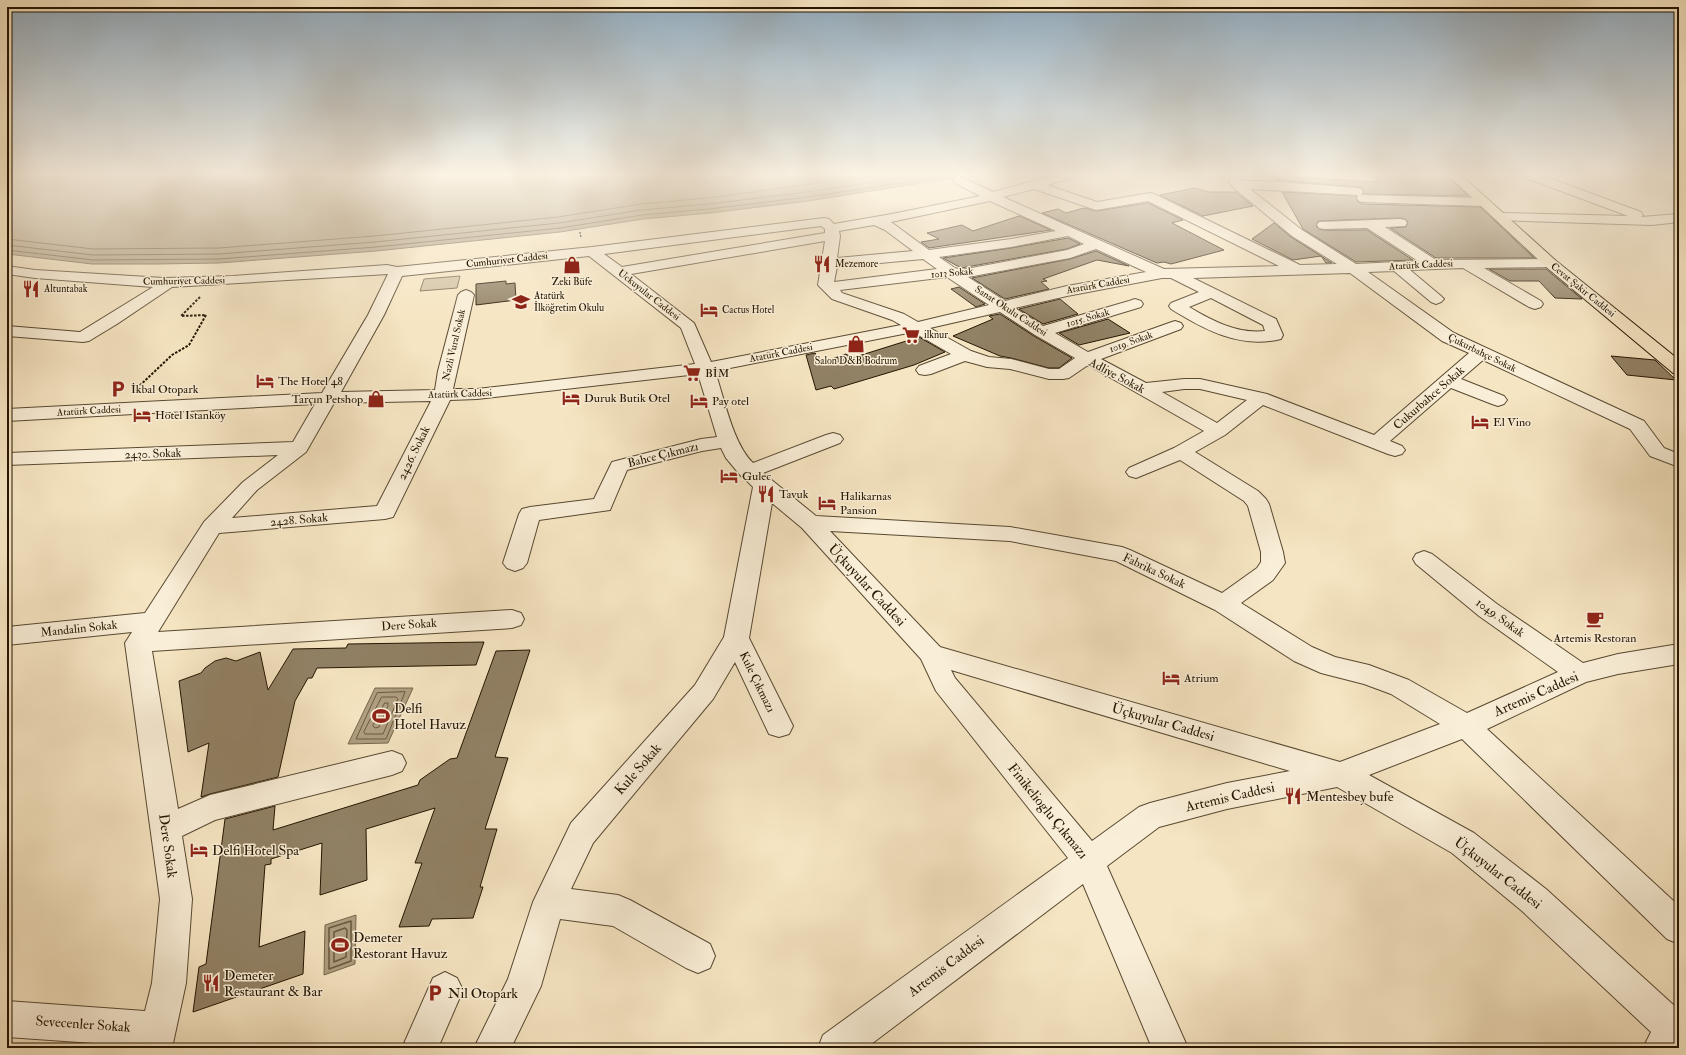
<svg xmlns="http://www.w3.org/2000/svg" width="1686" height="1055" font-family="'IM FELL Double Pica',serif">
<rect width="100%" height="100%" fill="#f6e5c2"/>
<filter id="stains"><feTurbulence type="fractalNoise" baseFrequency=".005" numOctaves="4"/><feColorMatrix values="0 0 0 0 .2 0 0 0 0 .09 0 0 0 0 .02 0 0 0 .5 -.17"/></filter>
<radialGradient id="worn" r=".72"><stop offset=".6" stop-color="#630" stop-opacity="0"/><stop offset="1" stop-color="#630" stop-opacity=".3"/></radialGradient>
<polygon fill="#d2c2a1" stroke="#7b6c51" points="460,276 457,288 420,291 424,279"/>
<g fill="#af9e80" stroke="#77674d">
<polygon points="7,175 971,175 808,201 710,213 643,219 560,232 376,251 219,263 157,264 92,264 7,254"/>
<polygon points="375,688 413,688 388,743 348,744"/>
<polygon points="356,915 355,964 324,975 325,925"/>
</g>
<g fill="none" stroke-linecap="round" stroke-linejoin="round">
<g stroke="#6a5a40" stroke-width="1">
<polyline points="7,239 93,249 219,248 375,236 558,217 641,204 708,198 879,175"/>
<polyline points="7,245 93,255 219,254 375,242 559,223 641,210 709,204 807,192 920,175"/>
<polyline points="7,250 93,260 219,259 376,247 560,228 642,215 709,209 808,197 953,175"/>
<polygon points="405,692 386,739 356,739 377,693"/>
<polygon points="382,697 396,697 398,699 383,734 365,734 364,732"/>
<polygon points="385,703 388,703 388,706 379,727 375,728 373,726"/>
</g>
<g stroke="#6a5a40" stroke-width="1.5">
<polygon points="351,921 351,961 329,969 329,928"/>
<polygon points="345,928 347,930 346,957 334,962 334,932"/>
</g>
</g>
<g fill="#918165" stroke="#241501">
<polygon points="1272,175 1305,175 1307,178 1379,182 1372,175 1447,175 1468,196 1364,194 1362,188 1357,187 1275,180"/>
<polygon points="1195,188 1209,192 1236,192 1253,206 1203,216 1160,195"/>
<polygon points="1282,192 1356,196 1358,202 1363,204 1480,207 1534,258 1436,258 1390,228 1406,227 1408,222 1405,219 1400,218 1318,221 1316,226 1319,229 1324,230 1367,230 1413,260 1356,262 1303,229"/>
<polygon points="1148,203 1183,220 1172,223 1224,250 1171,264 1164,262 1157,263 1042,213 1058,209 1066,213 1084,208 1096,211"/>
<polygon points="1019,216 1051,230 929,248 921,242 939,239 927,233 962,225 973,231"/>
<polygon points="1274,223 1291,237 1332,263 1326,263 1321,256 1293,260 1252,239"/>
<polygon points="1068,238 1080,244 1067,249 961,268 943,258 1011,248"/>
<polygon points="1096,251 1129,266 1097,260 1043,279 1047,281 1041,282 1049,289 1005,299 972,278 1070,259"/>
<polygon points="1489,269 1546,269 1582,299 1555,298 1539,281 1510,281"/>
<polygon points="506,281 506,284 515,283 516,300 476,305 476,284"/>
<polygon points="959,287 985,304 976,307 951,289"/>
<polygon points="1060,299 1078,314 1043,324 1019,309"/>
<polygon points="1000,314 1034,336 1072,358 1059,368 1049,368 1011,358 1000,356 953,336 993,319 989,316"/>
<polygon points="1108,319 1130,333 1079,345 1059,333"/>
<polygon points="919,337 945,352 914,365 834,389 831,386 816,390 806,355 815,353 823,362 846,354 852,358"/>
<polygon points="1611,356 1655,360 1676,380 1627,375"/>
<polygon points="484,642 476,665 317,668 312,678 308,678 295,701 278,777 210,794 201,797 209,743 188,752 179,681 201,673 205,668 215,661 226,658 236,661 260,652 268,690 293,649 346,648 348,644"/>
<polygon points="530,650 495,757 508,758 485,829 497,829 480,887 483,887 473,918 432,919 429,926 399,927 422,863 415,863 435,808 366,829 367,880 320,895 322,843 271,859 271,864 265,865 259,947 305,931 303,974 193,1012 199,967 206,964 225,819 275,806 273,830 418,785 420,780 450,759 457,758 496,651"/>
</g>
<g fill="none" stroke-linecap="round" stroke-linejoin="round">
<g stroke="#584931" stroke-width="2">
<g id="minor">
<path d="M1056,175H1076L1074,178L1047,185L1097,202L1150,193L1154,194L1300,265L1337,264L1292,236L1234,188L1228,181L1230,178H1238L1241,181H1266L1357,188L1361,189L1363,192L1361,195L1482,198L1487,199L1488,202L1487,205L1482,206L1363,202L1359,201L1357,198L1358,195L1250,189L1302,230L1356,264L1418,261L1367,228L1324,229L1319,228L1317,225L1319,222L1400,219L1405,220L1407,223L1405,226L1385,227L1436,260L1550,259L1555,260L1557,263L1555,266L1550,267L1484,268L1541,301L1543,304L1541,307L1535,309L1529,307L1463,268L1410,270L1441,296L1444,299L1441,302L1436,304L1431,302L1394,271L1368,272L1454,333L1644,421L1664,448L1679,454V467L1650,456L1630,429L1483,360L1461,379L1504,396L1507,400L1504,404L1498,406L1492,404L1451,388L1390,441L1402,446L1405,450L1402,454L1395,456L1388,454L1263,405L1225,435L1195,452L1258,491L1266,499L1269,504L1283,552L1285,563L1273,580L1241,603L1312,647L1335,657L1369,665L1409,680L1467,713L1558,672L1479,616L1416,564L1413,559L1416,554L1424,551L1432,554L1497,604L1583,663L1618,654L1679,644V664L1618,674L1586,682L1487,729L1679,906V944L1667,939L1462,739L1369,775L1474,833L1546,889L1679,1010V1048H1643L1651,1032L1522,911L1452,853L1337,787L1227,809L1159,827L1107,866L1188,1048H1152L1083,884L866,1048H818L823,1035L1068,858L936,691L921,659L802,528L772,503L749,638L793,726L789,734L779,737L769,734L735,662L713,699L593,843L571,889L618,895L630,900L710,944L715,956L710,968L698,973L686,968L613,926L560,919L541,986L511,1048H474L508,979L533,902L571,823L695,685L724,637L753,487L743,477L741,476L726,458L721,448L702,451L627,470L610,510L539,520L527,563L523,568L515,571L507,568L503,563L519,514L522,509L530,507L594,499L612,462L701,439L717,437L698,374L477,399L450,400L393,517L385,519L219,533L158,632L512,610L521,613L524,619L521,625L512,628L152,651L178,809L210,795L392,751L402,755L406,763L402,771L392,775L215,820L182,836L192,899L186,983L172,1048H136V1046L7,1037V1001L145,1011L152,983L160,899L125,643L132,632L7,645V627L145,613L204,522L243,482L278,455L7,465V453L293,442L315,404L7,421V409L322,393L368,315L388,274L172,287L117,324L89,341L83,342L7,336V326L80,332L153,287L35,278L7,274V266L35,270L164,278L233,276L387,265L397,267L592,247L824,218L829,219L834,224L892,214L980,196L955,183L953,180L955,177L959,176L993,192ZM1034,189L1096,210L1148,201L1279,266L1164,269L1003,197ZM990,201L1056,231L1011,239L929,250L891,222ZM874,225L885,230L913,251L837,258L840,236L839,231ZM821,226L825,229V233L622,267L604,254ZM1068,236L1084,244L1067,250L961,270L955,268L939,257L1011,247ZM825,241L818,285L832,299L892,320L901,325L711,362L694,323L631,274ZM1096,249L1146,272L1067,286L1005,301L968,277L1070,258ZM589,256L681,328L695,364L477,389H453L474,295L471,292L466,290L461,292L458,295L438,371L435,390L341,392L384,315L402,276ZM923,259L937,269L834,282L837,267ZM1350,273L1442,341L1469,353L1374,435L1267,394L1200,379H1184L1146,383L1101,359L1181,329L1183,326L1181,323L1175,321L1169,323L1088,352L1055,333L1141,307L1143,304L1141,301L1135,299L1129,301L1043,326L1015,308L1067,296L1162,278H1171L1199,292L1171,303L1169,306L1171,309C1205,330 1240,349 1281,339L1283,335L1276,319L1193,278ZM947,277L989,305L918,322L904,314L842,293L840,290ZM1211,298L1263,325L1265,331C1237,334 1213,321 1189,307ZM1000,312L1035,335L1075,358L1059,369H1049L1011,359L989,357L971,351L930,328ZM913,332L951,354L919,366L916,370L919,374L925,375L931,374L965,361L987,367L1010,369L1049,379H1063L1069,378L1088,365L1204,431L1174,448L1129,468L1126,472L1129,476L1136,478L1180,460L1244,501L1248,506L1261,552V562L1257,568L1222,593L1130,550L1122,547L1010,527L816,516L763,473L840,443L843,439L840,435L833,433L826,435L753,463C733,444 724,398 715,371ZM1184,389H1200L1247,400L1217,423L1162,392ZM431,401L377,506L232,518L257,490L306,452L334,403ZM830,531L1010,541L1116,561L1215,610L1294,661L1321,673L1364,684L1391,694L1440,724L1340,762L940,647ZM951,670L1290,771L1227,783L1150,803L1139,807L1092,841L955,678Z"/>
<polygon points="1524,175 1541,175 1641,212 1643,215 1641,217 1679,214 1679,222 1652,225 1496,220 1494,217 1496,214 1501,213 1628,216 1526,178"/>
<polygon points="445,972 457,978 463,990 438,1048 402,1048 433,978"/>
</g>
</g>
<g stroke="#241501" stroke-width="2">
<polygon id="major" points="1448,175 1461,175 1555,260 1679,360 1679,374 1673,373 1545,266"/>
</g>
<polyline stroke="#241501" stroke-width="1.5" stroke-dasharray="2 1" stroke-linecap="butt" points="580,232 581,238"/>
<polyline stroke="#241501" stroke-width="2" stroke-dasharray="2.5 1.5" stroke-linecap="butt" points="134,391 172,355 189,345 206,315 181,316 200,297"/>
<use href="#minor" fill="#f9eed7" fill-rule="evenodd"/>
<use href="#major" fill="#f6e5c2" fill-rule="evenodd"/>
</g>
<linearGradient id="sky" x2="0" y2="1"><stop stop-color="#91abbe"/><stop offset="0.54" stop-color="#fbf3e4"/><stop offset="1" stop-color="#fbf3e4" stop-opacity="0"/></linearGradient>
<rect width="1686" height="323" fill="url(#sky)"/>
<defs>
<g id="restaurant-bare" transform="scale(1.38)"><path d="M-5-6h1v4h1v-4h1v4h1v-4h1v5L-1.5 .5V6h-2V.5L-5-1ZM5-6V6H3V1.5H1.5Q1.5-4 5-6Z" fill="#8f2418" stroke="#f9eed7" stroke-width="2.5" paint-order="stroke"/></g>
<g id="shop-bare" transform="scale(1.38)"><path d="M-5-2.5h2.3a2.7 3.5 0 0 1 5.4 0H5L5.5 6h-11ZM-1.5-2.5h3a1.5 2.3 0 0 0-3 0Z" fill="#8f2418" stroke="#f9eed7" stroke-width="2.5" paint-order="stroke"/></g>
<g id="school-bare" transform="scale(1.38)"><path d="M0-5L7-2L0 1L-7-2ZM-4 1L0 2.5L4 1V4Q0 6-4 4Z" fill="#8f2418" stroke="#f9eed7" stroke-width="2.5" paint-order="stroke"/></g>
<g id="hotel-bare" transform="scale(1.38)"><path d="M-6-4.5h1.5V1H6V5H4.5V3h-9V5H-6ZM-4 0a1.8 1.8 0 1 1 3.6 0ZM.5 0V-2.5h3Q6-2.5 6 0Z" fill="#8f2418" stroke="#f9eed7" stroke-width="2.5" paint-order="stroke"/></g>
<g id="supermarket-bare" transform="scale(1.38)"><path d="M-6-5.5h2.5l.6 2H6L4.5 2H-2.5L-4.4-4H-6ZM-1.5 3.2a1.3 1.3 0 1 0 .1 0ZM3 3.2a1.3 1.3 0 1 0 .1 0Z" fill="#8f2418" stroke="#f9eed7" stroke-width="2.5" paint-order="stroke"/></g>
<g id="parking-bare" transform="scale(1.38)"><path d="M-3.5-5.5H1a3.5 3.5 0 0 1 0 7H-1V5.5H-3.5ZM-1-3.4V-.6H.8a1.4 1.4 0 0 0 0-2.8Z" fill="#8f2418" stroke="#f9eed7" stroke-width="2.5" paint-order="stroke"/></g>
<g id="cafe-bare" transform="scale(1.38)"><path d="M-5.5-4.5H6V0H3Q3 3.5 0 3.5H-2.5Q-5.5 3.5-5.5 0ZM3-3.2v2h1.7v-2ZM-6 4.5H4V6H-6Z" fill="#8f2418" stroke="#f9eed7" stroke-width="2.5" paint-order="stroke"/></g>
<g id="stadium-bare" transform="scale(1.38)"><path d="M0-5a6.5 5 0 1 0 0 10a6.5 5 0 1 0 0-10ZM-3.5-1.8h7v3.6h-7Z" fill="#8f2418" stroke="#f9eed7" stroke-width="2.5" paint-order="stroke"/></g>
</defs>
<g fill-rule="evenodd">
<use href="#restaurant-bare" x="822" y="264"/>
<use href="#shop-bare" x="572" y="265"/>
<use href="#restaurant-bare" x="31" y="289"/>
<use href="#school-bare" x="521" y="302"/>
<use href="#hotel-bare" x="709" y="310"/>
<use href="#supermarket-bare" x="911" y="335"/>
<use href="#shop-bare" x="856" y="344"/>
<use href="#supermarket-bare" x="692" y="373"/>
<use href="#hotel-bare" x="265" y="381"/>
<use href="#parking-bare" x="118" y="389"/>
<use href="#hotel-bare" x="571" y="398"/>
<use href="#shop-bare" x="376" y="399"/>
<use href="#hotel-bare" x="699" y="401"/>
<use href="#hotel-bare" x="142" y="415"/>
<use href="#hotel-bare" x="1480" y="422"/>
<use href="#hotel-bare" x="729" y="476"/>
<use href="#restaurant-bare" x="766" y="494"/>
<use href="#hotel-bare" x="827" y="503"/>
<use href="#cafe-bare" x="1595" y="619"/>
<use href="#hotel-bare" x="1171" y="678"/>
<use href="#stadium-bare" x="381" y="716"/>
<use href="#restaurant-bare" x="1293" y="796"/>
<use href="#hotel-bare" x="199" y="850"/>
<use href="#stadium-bare" x="340" y="945"/>
<use href="#restaurant-bare" x="211" y="983"/>
<use href="#parking-bare" x="435" y="993"/>
</g>
<g text-anchor="middle" dominant-baseline="central" stroke-width="3" stroke-linejoin="round" paint-order="stroke">
<g font-size="10" fill="#241501" stroke="#f9eed7">
<text transform="translate(507 260) rotate(-6)">Cumhuriyet Caddesi</text>
<text transform="translate(1421 265) rotate(-3)">Atatürk Caddesi</text>
<text transform="translate(952 273) rotate(-5)">1013 Sokak</text>
<text transform="translate(184 281) rotate(-1)">Cumhuriyet Caddesi</text>
<text transform="translate(1098 285) rotate(-10)">Atatürk Caddesi</text>
<text transform="translate(1583 290) rotate(39)">Cevat Şakir Caddesi</text>
<text transform="translate(649 295) rotate(38)">Uckuyular Caddesi</text>
<text transform="translate(1011 311) rotate(33)">Sanat Okulu Caddesi</text>
<text transform="translate(1088 318) rotate(-16)">1015. Sokak</text>
<text transform="translate(1131 342) rotate(-20)">1019. Sokak</text>
<text transform="translate(454 345) rotate(-77)">Nazli Vural Sokak</text>
<text transform="translate(781 353) rotate(-11)">Atatürk Caddesi</text>
<text transform="translate(1482 353) rotate(26)">Çukurbahçe Sokak</text>
<text transform="translate(460 394) rotate(-2)">Atatürk Caddesi</text>
<text transform="translate(89 411) rotate(-3)">Atatürk Caddesi</text>
</g>
<g font-size="10" fill="#241501" stroke="#f9eed7" text-anchor="start">
<text x="835" y="264">Mezemore</text>
<text x="572" y="282" text-anchor="middle">Zeki Büfe</text>
<text x="44" y="289">Altuntabak</text>
<text x="534" y="296">Atatürk<tspan x="534" dy="12">İlköğretim Okulu</tspan></text>
<text x="722" y="310">Cactus Hotel</text>
<text x="924" y="335">ilknur</text>
<text x="856" y="361" text-anchor="middle">Salon D&amp;B Bodrum</text>
</g>
<g font-size="12" fill="#241501" stroke="#f9eed7" text-anchor="start">
<text x="705" y="373">BİM</text>
<text x="278" y="381">The Hotel 48</text>
<text x="131" y="389">İkbal Otopark</text>
<text x="584" y="398">Duruk Butik Otel</text>
<text x="363" y="399" text-anchor="end">Tarçın Petshop</text>
<text x="712" y="401">Pay otel</text>
<text x="155" y="415">Hotel Istanköy</text>
<text x="1493" y="422">El Vino</text>
<text x="742" y="476">Gulec</text>
<text x="779" y="494">Tavuk</text>
<text x="840" y="496">Halikarnas<tspan x="840" dy="14">Pansion</tspan></text>
<text x="1595" y="638" text-anchor="middle">Artemis Restoran</text>
<text x="1184" y="678">Atrium</text>
</g>
<g font-size="12" fill="#241501" stroke="#f9eed7">
<text transform="translate(1117 376) rotate(28)">Adliye Sokak</text>
<text transform="translate(1429 398) rotate(-41)">Cukurbahce Sokak</text>
<text transform="translate(414 453) rotate(-64)">2426. Sokak</text>
<text transform="translate(153 454) rotate(-2)">2430. Sokak</text>
<text transform="translate(663 455) rotate(-14)">Bahce Çıkmazı</text>
<text transform="translate(299 520) rotate(-5)">2428. Sokak</text>
<text transform="translate(1154 571) rotate(25)">Fabrika Sokak</text>
<text transform="translate(1500 618) rotate(36)">1049. Sokak</text>
<text transform="translate(409 625) rotate(-4)">Dere Sokak</text>
<text transform="translate(79 629) rotate(-6)">Mandalin Sokak</text>
<text transform="translate(757 682) rotate(64)">Kule Çıkmazı</text>
</g>
<g font-size="14" fill="#241501" stroke="#f9eed7">
<text transform="translate(867 585) rotate(47)">Üçkuyular Caddesi</text>
<text transform="translate(1536 694) rotate(-24)">Artemis Caddesi</text>
<text transform="translate(1163 722) rotate(16)">Üçkuyular Caddesi</text>
<text transform="translate(638 769) rotate(-49)">Kule Sokak</text>
<text transform="translate(1230 797) rotate(-13)">Artemis Caddesi</text>
<text transform="translate(1048 811) rotate(51)">Finikelioglu Çıkmazı</text>
<text transform="translate(168 846) rotate(82)">Dere Sokak</text>
<text transform="translate(1498 873) rotate(38)">Üçkuyular Caddesi</text>
<text transform="translate(946 966) rotate(-37)">Artemis Caddesi</text>
<text transform="translate(83 1024) rotate(4)">Sevecenler Sokak</text>
</g>
<g font-size="14" fill="#241501" stroke="#f9eed7" text-anchor="start">
<text x="394" y="708">Delfi<tspan x="394" dy="16">Hotel Havuz</tspan></text>
<text x="1306" y="796">Mentesbey bufe</text>
<text x="212" y="850">Delfi Hotel Spa</text>
<text x="353" y="937">Demeter<tspan x="353" dy="16">Restorant Havuz</tspan></text>
<text x="224" y="975">Demeter<tspan x="224" dy="16">Restaurant &amp; Bar</tspan></text>
<text x="448" y="993">Nil Otopark</text>
</g>
</g>
<rect width="1686" height="1055" fill="none" stroke="#f6e5c2" stroke-width="24"/>
<rect x="8" y="8" width="1670" height="1039" fill="none" stroke="#241501" stroke-width="2"/>
<rect x="12" y="12" width="1662" height="1031" fill="none" stroke="#241501"/>
<rect width="100%" height="100%" filter="url(#stains)"/>
<rect width="100%" height="100%" fill="url(#worn)"/>
</svg>
